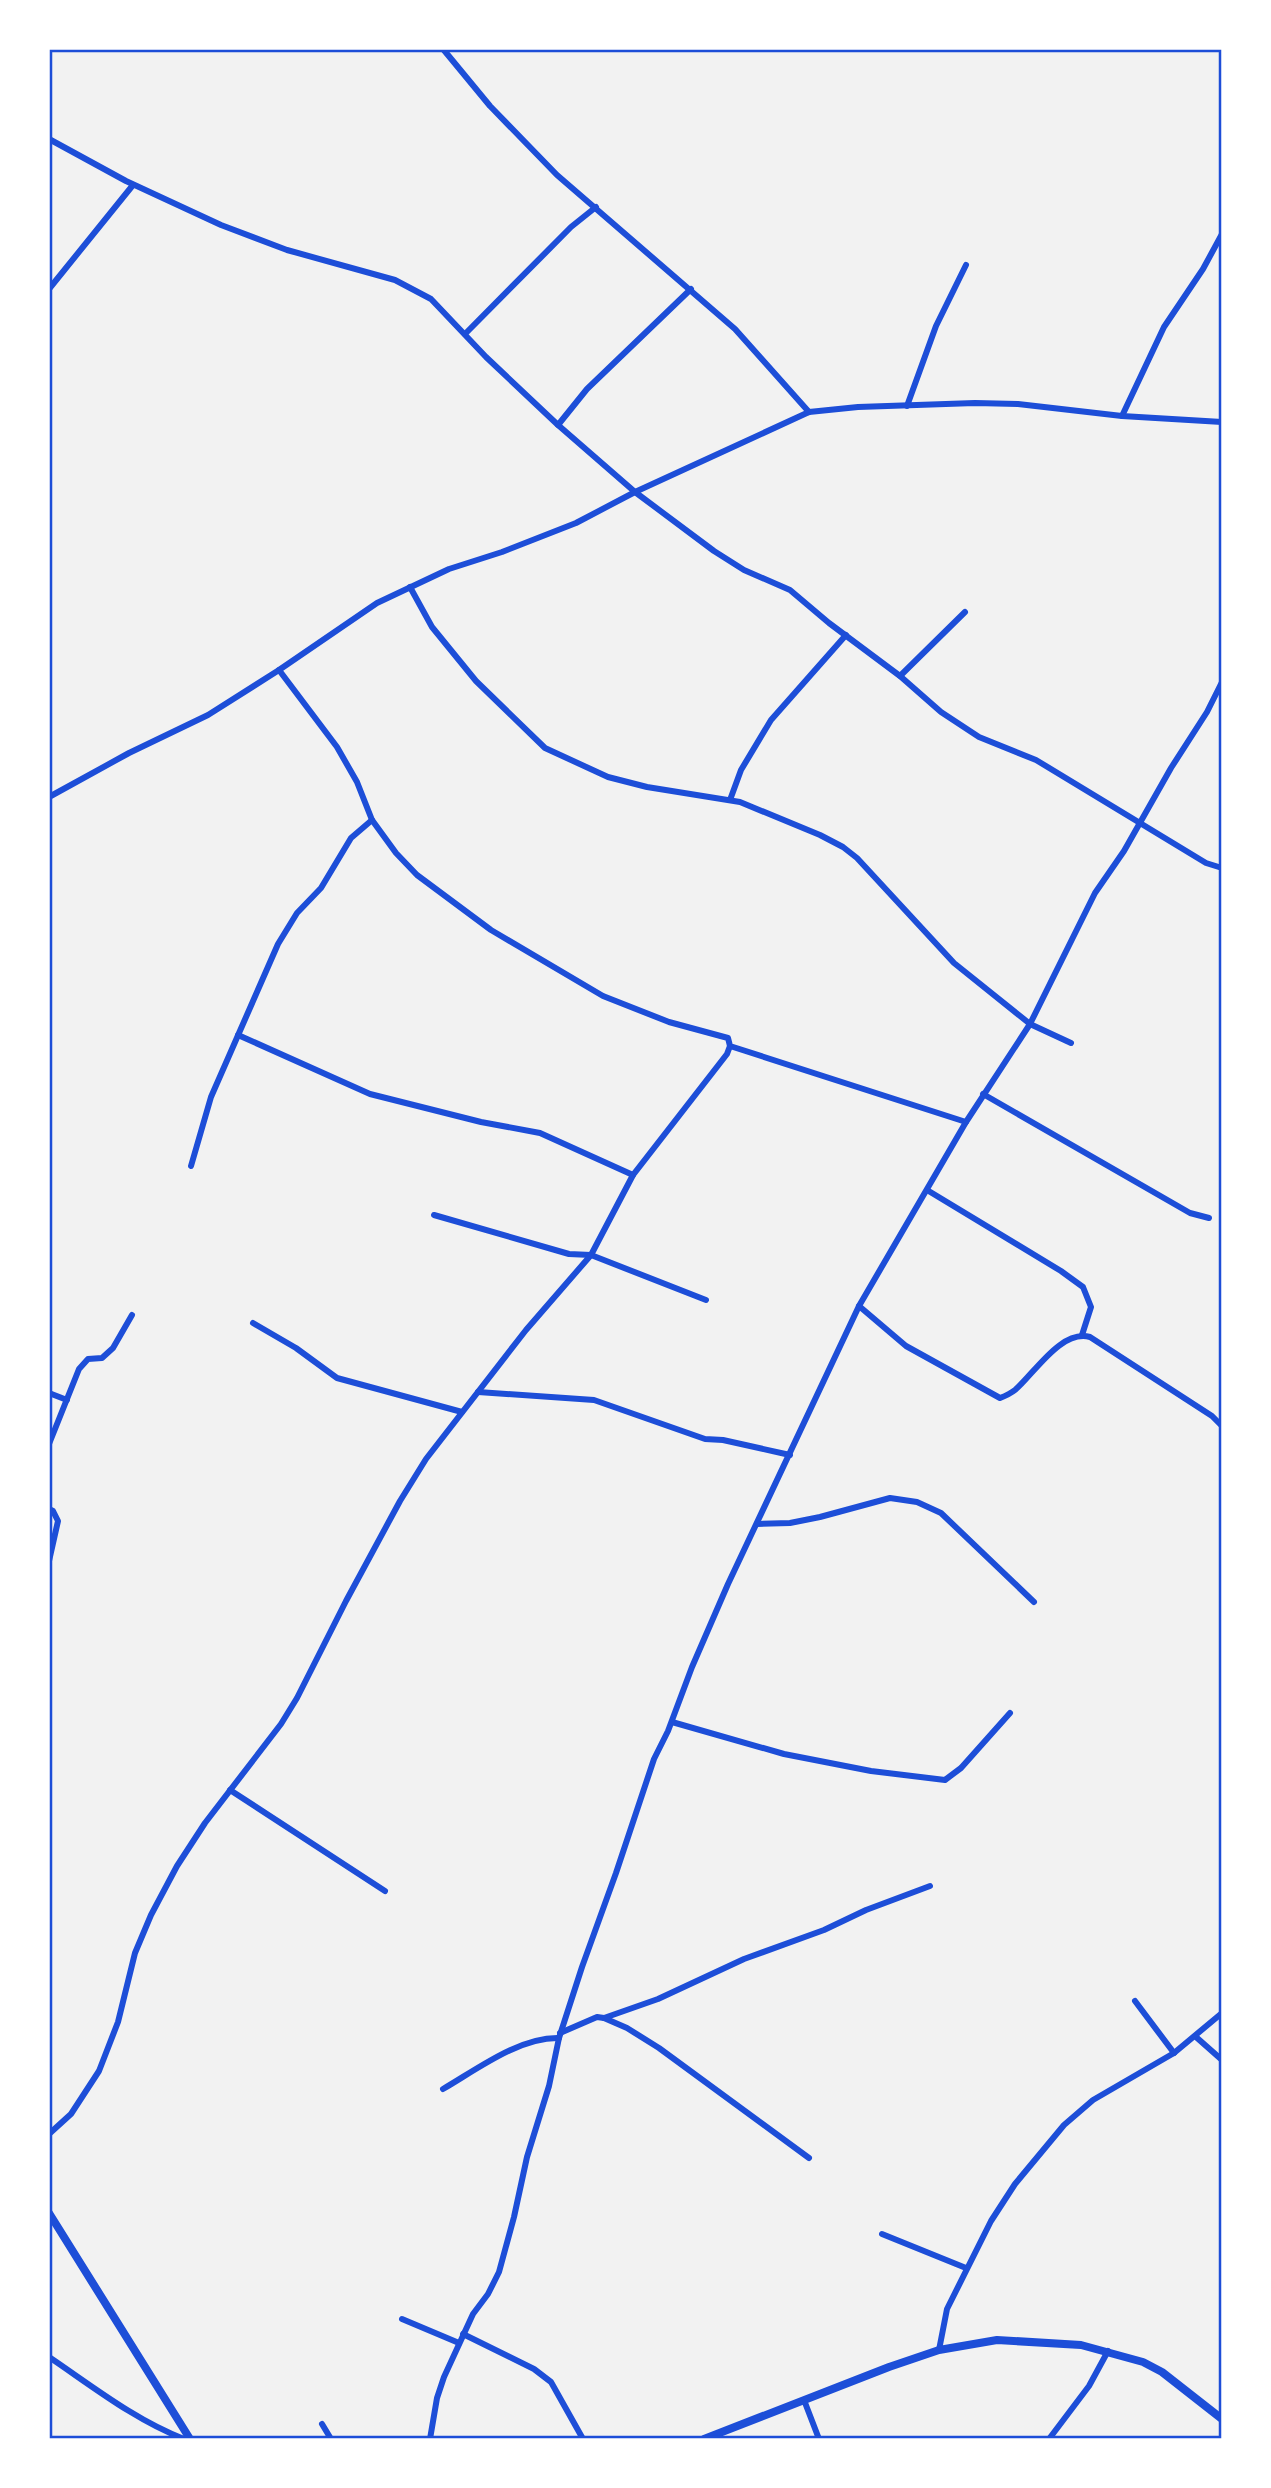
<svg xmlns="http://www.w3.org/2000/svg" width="1271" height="2488" font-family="'DejaVu Sans',sans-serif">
<rect width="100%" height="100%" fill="#f2f2f2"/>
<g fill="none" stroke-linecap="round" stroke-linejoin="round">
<g stroke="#1d4ed8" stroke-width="6">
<polyline points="443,49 490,106 557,175 735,329 809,412"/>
<polyline points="49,139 126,181 221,225 287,250 395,280 431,299 486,357 558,425 635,492 714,551 744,570 790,590 829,623 900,676 941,712 979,737 1036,760 1206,863 1222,868"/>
<polyline points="49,289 133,185"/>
<polyline points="465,334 571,227 596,207"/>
<polyline points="907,406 936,326 966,265"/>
<polyline points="1122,416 1164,327 1203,269 1222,234"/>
<polyline points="558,425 587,389 691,289"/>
<polyline points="410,587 432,627 476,681 545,748 608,777 647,787 740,802 820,835 843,847 857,858 954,963 1030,1024 1071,1043"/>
<polyline points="279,670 337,747 357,782 372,820 396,853 417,875 491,930 603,996 669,1022 728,1038 730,1046 966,1122"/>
<polyline points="900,676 965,612"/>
<polyline points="49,797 129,753 208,715 279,670 377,603 449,569 502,552 576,523 635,492 809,412 858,407 975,403 1018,404 1122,416 1222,422"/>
<polyline points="730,800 741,770 771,720 846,635"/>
<polyline points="238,1035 370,1094 481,1122 540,1133 633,1175"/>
<polyline points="983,1094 1190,1213 1209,1218"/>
<polyline points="191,1166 211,1097 278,944 297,913 321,888 351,838 372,820"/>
<polyline points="927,1190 1061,1271 1083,1287 1091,1307 1082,1335"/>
<polyline points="434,1215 569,1254 591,1255 706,1300"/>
<path d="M859,1306L906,1346L1000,1398C1005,1396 1010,1394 1015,1390C1034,1374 1061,1329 1090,1337L1212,1416L1222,1426"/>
<polyline points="253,1323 296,1348 337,1378 462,1412"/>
<polyline points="478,1392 594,1400 705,1439 723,1440 790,1455"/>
<polyline points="49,1393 67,1400"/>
<polyline points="49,1444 79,1369 88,1359 102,1358 113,1348 132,1315"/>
<polyline points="49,1509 53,1511 58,1521 49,1561"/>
<polyline points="757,1524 790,1523 820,1517 890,1498 917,1502 941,1513 1034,1602"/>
<polyline points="672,1722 784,1754 871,1771 945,1780 961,1768 1010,1713"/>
<polyline points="230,1790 385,1891"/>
<polyline points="1135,2001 1174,2053"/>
<polyline points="604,2018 658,1999 744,1959 824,1930 866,1910 930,1886"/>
<polyline points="560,2033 597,2017 604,2018 627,2028 659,2048 809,2158"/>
<polyline points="1196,2037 1222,2060"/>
<path d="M443,2089C476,2070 519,2037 559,2038"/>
<polyline points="49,2134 71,2114 99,2071 118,2022 135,1953 151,1915 177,1866 205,1823 281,1724 297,1698 346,1601 400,1501 426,1459 526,1330 591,1255 633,1175 727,1054 730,1046"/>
<polyline points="882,2234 966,2268"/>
<polyline points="402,2319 459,2343"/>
<polyline points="463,2334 534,2369 551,2382 583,2439"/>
<polyline points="939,2350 947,2309 991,2221 1015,2184 1064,2125 1093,2100 1174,2053 1222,2013"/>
<path d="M49,2357C92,2386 135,2420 184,2439"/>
<polyline points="804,2400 819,2439"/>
<polyline points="322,2424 331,2439"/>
<polyline points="430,2439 437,2398 444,2377 473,2314 488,2294 499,2272 514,2217 527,2157 549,2086 559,2038 582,1967 616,1873 654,1759 668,1731 692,1667 728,1584 859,1306 966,1122 1030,1024 1095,893 1124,851 1171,768 1207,712 1222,682"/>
<polyline points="1049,2439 1089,2386 1108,2351"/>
</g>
<g stroke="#1d4ed8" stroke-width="8">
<polyline points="49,2213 190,2439"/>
<polyline points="704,2439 889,2367 939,2350 997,2340 1081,2345 1143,2362 1162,2372 1222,2419"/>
</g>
</g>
<rect width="1271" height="2488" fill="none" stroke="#ffffff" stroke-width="102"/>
<rect x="51" y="51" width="1169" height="2386" fill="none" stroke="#1d4ed8" stroke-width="2.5"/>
</svg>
